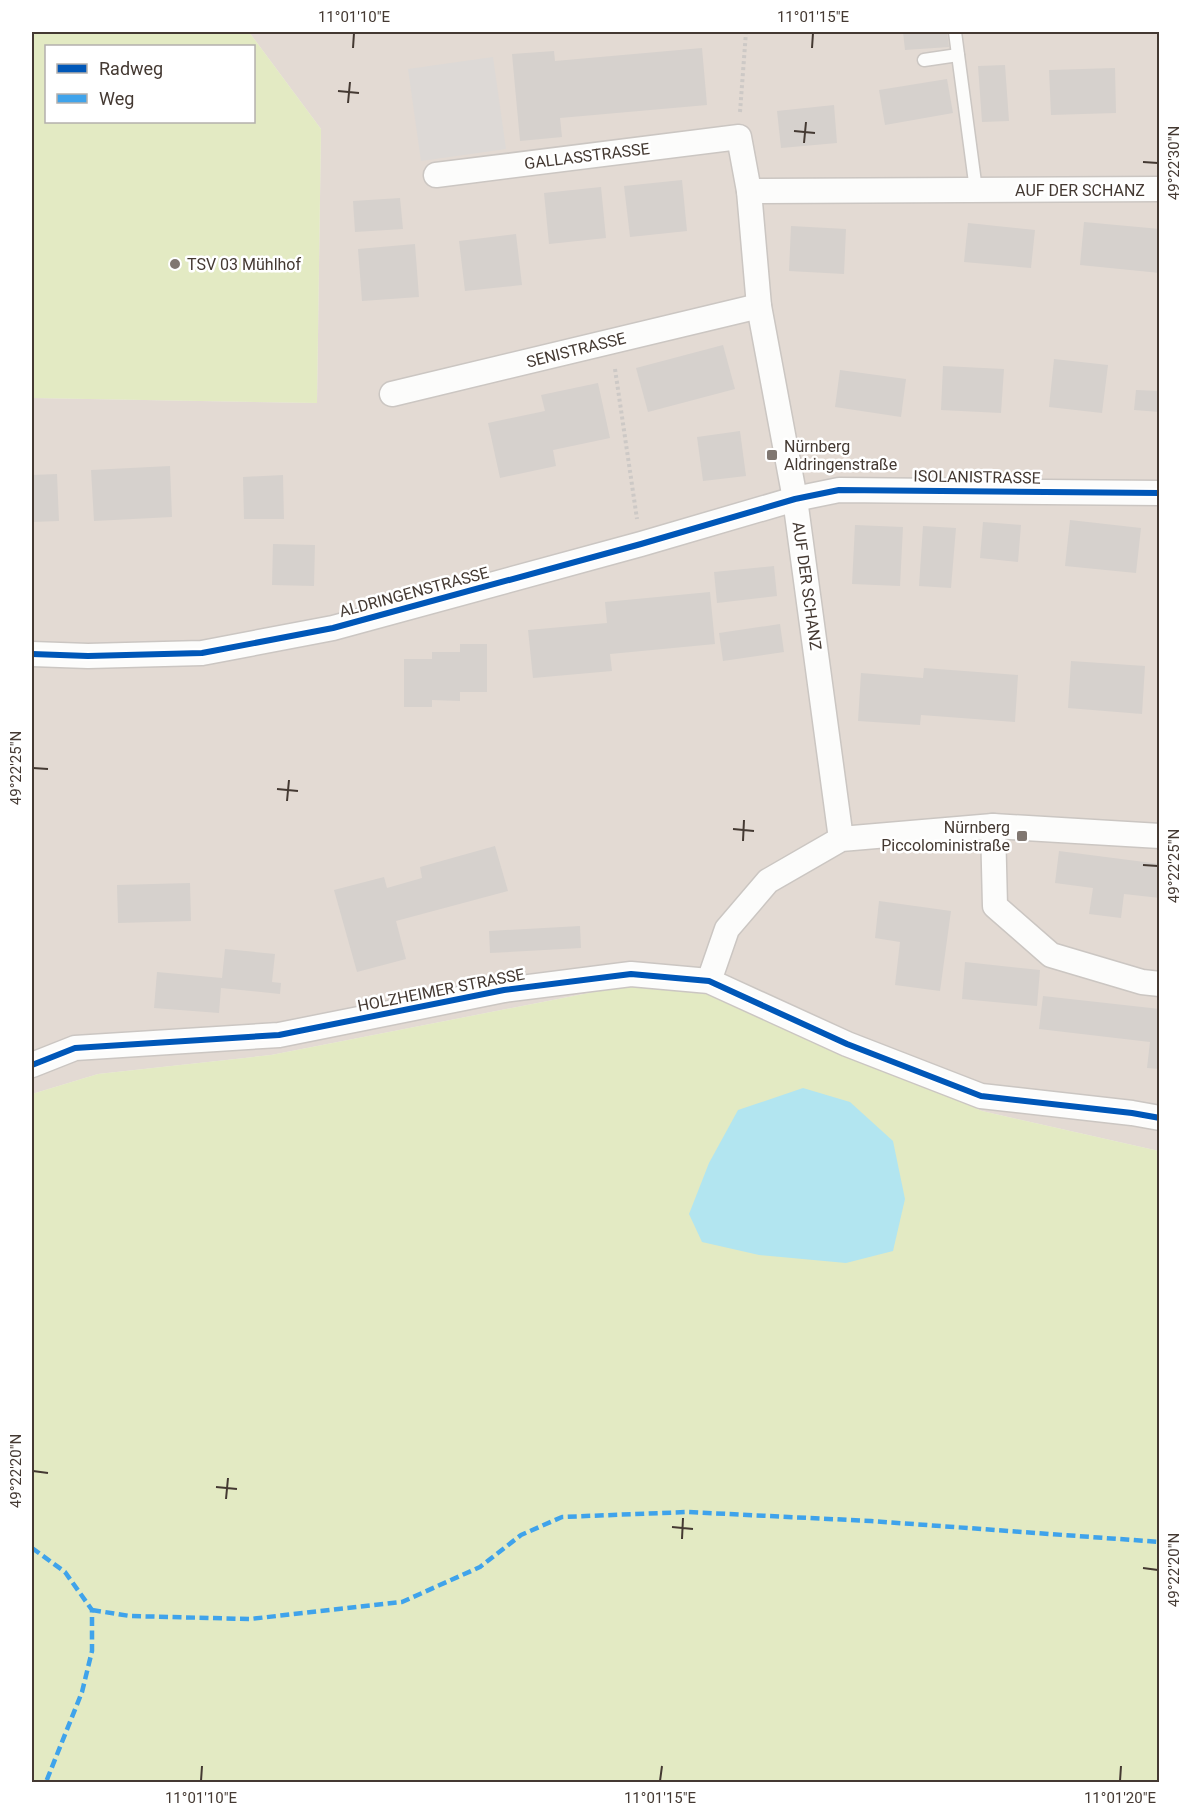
<svg xmlns="http://www.w3.org/2000/svg" width="1191" height="1814" font-family="Roboto,sans-serif">
<rect width="100%" height="100%" fill="#eeeae6"/>
<polygon fill="#e3dad3" points="249,32 1159,32 1159,1151 982,1111 686,974 271,1055 98,1074 32,1094 32,398 317,403 321,129"/>
<g fill="#e3eac3" fill-rule="evenodd">
<path d="M32,32H249L321,129L317,403L32,398ZM46,46H254V122H46Z"/>
<polygon points="686,974 982,1111 1159,1151 1159,1782 32,1782 32,1094 98,1074 271,1055"/>
</g>
<polygon fill="#ddd9d6" points="493,57 506,149 421,161 408,69"/>
<polygon fill="#b2e5f0" points="803,1088 850,1102 893,1141 905,1199 893,1251 846,1263 759,1255 702,1242 689,1214 709,1163 738,1110"/>
<g fill="#d6d1cd">
<polygon points="903,32 947,32 949,47 905,50"/>
<polygon points="702,48 707,105 560,118 562,137 520,141 512,54 554,51 555,61"/>
<polygon points="1005,65 1009,121 982,122 978,66"/>
<polygon points="1115,68 1116,113 1051,115 1049,70"/>
<polygon points="947,79 953,113 885,125 879,90"/>
<polygon points="834,105 837,143 781,148 777,111"/>
<polygon points="682,180 687,231 630,237 624,186"/>
<polygon points="601,187 606,238 549,244 544,193"/>
<polygon points="400,198 403,229 355,232 353,201"/>
<polygon points="1084,222 1160,229 1160,273 1080,265"/>
<polygon points="968,223 1035,230 1031,268 964,262"/>
<polygon points="791,226 846,229 844,274 789,271"/>
<polygon points="516,234 522,285 465,291 459,241"/>
<polygon points="415,244 419,297 362,301 358,249"/>
<polygon points="723,345 735,389 648,412 636,368"/>
<polygon points="1054,359 1108,365 1102,413 1049,407"/>
<polygon points="943,366 1004,369 1001,413 941,410"/>
<polygon points="840,370 906,379 901,417 835,407"/>
<polygon points="598,383 610,438 553,450 556,466 500,478 488,423 545,411 541,395"/>
<polygon points="1136,390 1160,391 1160,412 1134,410"/>
<polygon points="740,431 746,476 703,481 697,437"/>
<polygon points="170,466 172,517 94,521 91,470"/>
<polygon points="57,474 59,521 32,522 32,475"/>
<polygon points="283,475 284,519 244,519 243,477"/>
<polygon points="1070,520 1141,528 1136,573 1065,566"/>
<polygon points="983,522 1021,525 1018,562 980,558"/>
<polygon points="855,525 903,527 900,586 852,584"/>
<polygon points="923,526 956,528 951,588 919,586"/>
<polygon points="273,544 315,545 314,586 272,585"/>
<polygon points="774,566 777,596 717,603 714,572"/>
<polygon points="710,592 715,644 610,654 612,671 533,678 528,630 607,623 605,602"/>
<polygon points="780,624 784,652 723,661 719,633"/>
<polygon points="460,644 487,644 487,692 460,692 460,701 432,700 432,707 404,707 404,659 432,659 432,652 460,652"/>
<polygon points="1071,661 1145,666 1142,714 1068,708"/>
<polygon points="924,668 1018,675 1015,722 921,715 920,725 858,721 861,673 923,678"/>
<polygon points="495,846 508,891 396,921 406,959 357,972 334,890 384,877 387,888 422,878 420,867"/>
<polygon points="1059,851 1160,864 1160,898 1124,894 1121,918 1089,914 1093,888 1055,883"/>
<polygon points="190,883 191,921 118,923 117,885"/>
<polygon points="879,901 951,911 940,991 895,985 900,942 875,938"/>
<polygon points="580,926 581,948 490,953 489,931"/>
<polygon points="225,949 275,954 272,982 281,983 280,994 221,988 219,1013 154,1008 157,972 222,978"/>
<polygon points="965,962 1040,970 1037,1006 962,999"/>
<polygon points="1043,996 1160,1009 1160,1069 1147,1068 1150,1042 1039,1029"/>
</g>
<g fill="none" stroke-linecap="round" stroke-linejoin="round">
<g stroke="#cbc6c2" stroke-width="15">
<g id="lane">
<polyline points="955,32 976,190"/>
<polyline points="924,60 958,55"/>
</g>
</g>
<g stroke="#cbc6c2" stroke-width="27">
<g id="street">
<polyline points="436,175 739,137 749,191 759,306 795,499 841,839"/>
<polyline points="749,191 1160,189"/>
<polyline points="392,394 759,306"/>
<polyline points="32,654 88,656 202,653 333,628 641,544 795,499 839,490 1160,493"/>
<polyline points="993,826 995,906 1051,955 1142,982 1160,984"/>
<polyline points="709,981 727,929 768,881 841,839 993,826 1160,836"/>
<polyline points="32,1065 75,1048 279,1035 504,990 631,974 709,981 847,1044 981,1096 1132,1113 1160,1118"/>
</g>
</g>
<g stroke="#cdc9c6" stroke-width="4" stroke-dasharray="3 3" stroke-linecap="butt">
<polyline points="740,112 746,32"/>
<polyline points="615,369 637,519"/>
</g>
<use href="#lane" stroke="#fcfcfb" stroke-width="12"/>
<use href="#street" stroke="#fcfcfb" stroke-width="24"/>
<g stroke="#3fa3eb" stroke-width="4.5" stroke-dasharray="9 4.5" stroke-linecap="butt">
<polyline points="32,1548 65,1572 92,1610 92,1651 82,1692 46,1782"/>
<polyline points="92,1610 130,1616 250,1619 402,1602 480,1567 521,1535 562,1517 687,1512 871,1521 1160,1542"/>
</g>
<g stroke="#fff" stroke-width="10">
<g id="cycleway">
<polyline points="32,654 88,656 202,653 333,628 641,544 795,499 839,490 1160,493"/>
<polyline points="32,1065 75,1048 279,1035 504,990 631,974 709,981 847,1044 981,1096 1132,1113 1160,1118"/>
</g>
</g>
<use href="#cycleway" stroke="#0057b8" stroke-width="6"/>
</g>
<path fill="none" stroke="#443932" stroke-width="2" d="M353,48L354,33M812,48L813,33M338,91L359,93M348,103L350,82M794,131L815,133M804,143L806,122M1143,162L1158,163M33,768L48,769M277,789L298,791M287,801L289,780M733,829L754,831M743,841L744,820M1143,865L1158,866M33,1471L48,1473M216,1487L237,1489M226,1499L228,1478M672,1527L693,1529M682,1539L683,1518M1143,1568L1158,1570M201,1781L202,1766M660,1781L662,1766M1120,1781L1121,1766"/>
<g fill="#807771" stroke="#fff" stroke-width="2">
<circle cx="175" cy="264" r="6"/>
<rect x="766" y="449" width="12" height="12" rx="3"/>
<rect x="1016" y="830" width="12" height="12" rx="3"/>
</g>
<g text-anchor="middle" dominant-baseline="central" stroke-width="5" stroke-linejoin="round" paint-order="stroke">
<g font-size="16" fill="#443932" stroke="#fff">
<text transform="translate(587 156) rotate(-7)">GALLASSTRASSE</text>
<text x="1080" y="190">AUF DER SCHANZ</text>
<text transform="translate(576 350) rotate(-14)">SENISTRASSE</text>
<text transform="translate(977 477) rotate(1)">ISOLANISTRASSE</text>
<text transform="translate(807 586) rotate(82)">AUF DER SCHANZ</text>
<text transform="translate(414 592) rotate(-15)">ALDRINGENSTRASSE</text>
<text transform="translate(441 990) rotate(-11)">HOLZHEIMER STRASSE</text>
</g>
<g font-size="16" fill="#443932" stroke="#fff" text-anchor="start">
<text x="187" y="264">TSV 03 Mühlhof</text>
<text x="784" y="446">Nürnberg<tspan x="784" dy="18">Aldringenstraße</tspan></text>
<text x="1010" y="827" text-anchor="end">Nürnberg<tspan x="1010" dy="18">Piccoloministraße</tspan></text>
</g>
</g>
<rect width="1191" height="1814" fill="none" stroke="#ffffff" stroke-width="66"/>
<rect x="45" y="45" width="210" height="78" fill="#ffffff" stroke="#b4b0ad" stroke-width="1.5"/>
<rect x="57" y="64" width="30" height="9" fill="#0057b8" stroke="#b4b0ad" stroke-width="1.5"/>
<text x="99" y="75" font-size="18" fill="#443932">Radweg</text>
<rect x="57" y="94" width="30" height="9" fill="#3fa3eb" stroke="#b4b0ad" stroke-width="1.5"/>
<text x="99" y="105" font-size="18" fill="#443932">Weg</text>
<rect x="33" y="33" width="1125" height="1748" fill="none" stroke="#443932" stroke-width="2"/>
<g font-size="15" text-anchor="middle" fill="#443932">
<text x="354" y="22">11°01'10"E</text>
<text x="813" y="22">11°01'15"E</text>
<text transform="translate(1174 163) rotate(-90)" y="5">49°22'30"N</text>
<text transform="translate(16 768) rotate(-90)" y="5">49°22'25"N</text>
<text transform="translate(1174 866) rotate(-90)" y="5">49°22'25"N</text>
<text transform="translate(16 1471) rotate(-90)" y="5">49°22'20"N</text>
<text transform="translate(1174 1570) rotate(-90)" y="5">49°22'20"N</text>
<text x="201" y="1803">11°01'10"E</text>
<text x="660" y="1803">11°01'15"E</text>
<text x="1120" y="1803">11°01'20"E</text>
</g>
</svg>
